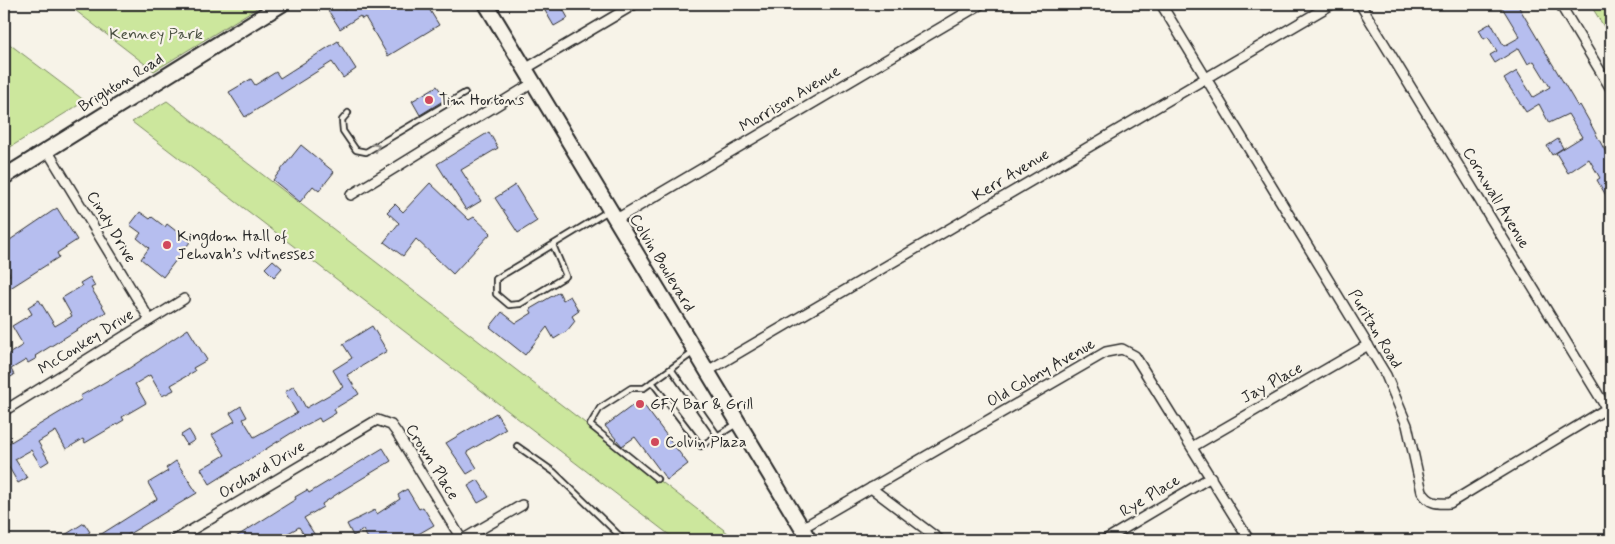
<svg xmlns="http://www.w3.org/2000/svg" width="1615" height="544" font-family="Mynerve,sans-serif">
<rect width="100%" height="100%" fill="#f7f3e8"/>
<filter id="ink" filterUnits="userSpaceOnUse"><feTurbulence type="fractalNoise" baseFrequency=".02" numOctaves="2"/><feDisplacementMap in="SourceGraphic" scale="10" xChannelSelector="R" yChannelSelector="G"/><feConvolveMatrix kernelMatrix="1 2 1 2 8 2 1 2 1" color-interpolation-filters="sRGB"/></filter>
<g filter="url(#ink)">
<g fill="#cce79d" stroke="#7c8964">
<polygon points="67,4 263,4 154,71"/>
<polygon points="1590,4 1611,4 1611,27 1606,30"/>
<polygon points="4,40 85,101 4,151"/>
<polygon points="167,101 737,540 676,540 132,122"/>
</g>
<g fill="#b6beef" stroke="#2b2b2b">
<polygon points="324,4 340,4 344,10 354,4 426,4 439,25 388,56 365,17 362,19 360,16 340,29"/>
<polygon points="541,4 560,4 568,18 554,26"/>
<polygon points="1500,4 1517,4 1578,107 1580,105 1588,119 1611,162 1611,204 1597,180 1600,178 1589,159 1568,173 1556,153 1582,137 1568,114 1549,123 1539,104 1526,112 1504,79 1517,71 1533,97 1550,87 1534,61 1528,64 1519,48 1495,63 1490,55 1497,51 1488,37 1484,39 1479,30 1491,23 1504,46 1520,37"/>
<polygon points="338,41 356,69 343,78 332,62 245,117 229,92 251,79 255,85 276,72 280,78"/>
<polygon points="437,86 446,99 420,115 412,101"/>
<polygon points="489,132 498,148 461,170 481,201 466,210 437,164"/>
<polygon points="1558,139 1563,148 1552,155 1547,146"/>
<polygon points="301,145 334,172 319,191 313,186 300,202 273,180"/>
<polygon points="430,183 469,220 474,217 491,233 453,274 416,239 403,256 384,242 399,223 387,212 395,204 403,212"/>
<polygon points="515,185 537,221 518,233 495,198"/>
<polygon points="57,208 77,240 57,253 59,257 4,292 4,279 10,275 4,264 4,244"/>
<polygon points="140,212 150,219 152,217 165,227 167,224 190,242 163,277 141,259 149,248 137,238 141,233 130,225"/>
<polygon points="273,260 282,268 274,277 265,268"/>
<polygon points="90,277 95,286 91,288 106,312 35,356 37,358 28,363 26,360 11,369 14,375 4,381 4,357 23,345 12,326 32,314 28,307 39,300 55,326 72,316 62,298 82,286 80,283"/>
<polygon points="559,292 563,300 570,296 579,311 572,316 575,321 567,331 554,339 547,327 525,355 490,327 502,312 516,323 532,313 530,309"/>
<polygon points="372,326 387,351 347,375 359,394 334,409 336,413 321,422 319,418 293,432 210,484 201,469 225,455 212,435 235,421 230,413 241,406 247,417 243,419 254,437 297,413 285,392 294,386 306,408 343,387 333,370 352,358 343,344"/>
<polygon points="188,329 207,360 193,368 195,371 171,385 174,390 162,396 150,375 135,384 146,403 122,417 124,420 85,443 83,439 66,449 56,431 38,442 49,461 41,466 31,450 15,459 27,478 18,483 7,464 4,466 4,446 82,399 80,396 128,369"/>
<polygon points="640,400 688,464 667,480 635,437 622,446 605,426"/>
<polygon points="496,413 506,429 467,452 477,468 467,474 446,443"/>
<polygon points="189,430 195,440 187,445 181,435"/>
<polygon points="383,448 391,461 343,490 322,504 323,507 304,518 318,540 307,540 299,527 283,536 285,540 231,540 296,499 295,497 307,490 309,493"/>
<polygon points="176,461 197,493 119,540 92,540 157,499 148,483 168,471 166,468"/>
<polygon points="478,480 489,497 478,503 468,486"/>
<polygon points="407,489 419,509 423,507 434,525 408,540 369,540 363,530 353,536 347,524 375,510 377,514 400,499 398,495"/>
<polygon points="84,523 90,532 77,540 57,540"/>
</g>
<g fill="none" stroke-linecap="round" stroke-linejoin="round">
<g stroke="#2b2b2b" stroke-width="8">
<g id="lane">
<polyline points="348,113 342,120 343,131 356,150 366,152 465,93"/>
<path d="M553,245L566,276L520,304L509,305L496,294V279C534,256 571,234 608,211"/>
<polyline points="671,369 718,436"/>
<polyline points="652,382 701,446 738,423"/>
<polyline points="517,446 554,472 624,540"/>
<polyline points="657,479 590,425 600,408 631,388 644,388 694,352"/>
</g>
</g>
<g stroke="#2b2b2b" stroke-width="12">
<g id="street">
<path d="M1161,4L1386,375L1407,425L1422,492C1429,503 1436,504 1450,503L1611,406"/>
<polyline points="1360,4 1607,409"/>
<polyline points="1560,4 1611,89"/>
<polyline points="525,69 635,4"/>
<polyline points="47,150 150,320"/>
<polyline points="351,195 533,83"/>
<polyline points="615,220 981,4"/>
<polyline points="706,372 1332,4"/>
<polyline points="4,411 184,299"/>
<polyline points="1192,447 1368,345"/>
<polyline points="871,488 940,540"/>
<polyline points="802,528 1106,352 1122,349 1135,356 1249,540"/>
<polyline points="175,540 377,420 391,425 397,433 462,540"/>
<polyline points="462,540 522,505"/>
<polyline points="1105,540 1211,477"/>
</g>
</g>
<g stroke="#2b2b2b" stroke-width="18">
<g id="secondary">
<polyline points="486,4 809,540"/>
<polyline points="4,177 282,4"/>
</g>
</g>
<use href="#lane" stroke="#f7f3e8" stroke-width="4.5"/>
<use href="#street" stroke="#f7f3e8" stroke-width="9"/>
<use href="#secondary" stroke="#f7f3e8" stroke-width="14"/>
</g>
<defs><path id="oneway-chevron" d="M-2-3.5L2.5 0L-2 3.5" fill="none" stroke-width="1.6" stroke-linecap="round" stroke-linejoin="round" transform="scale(1.25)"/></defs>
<use stroke="#918f8a" href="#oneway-chevron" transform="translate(376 147) rotate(-29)"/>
</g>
<g fill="#d1495b" stroke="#f7f3e8" stroke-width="2">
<circle cx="429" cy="100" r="5"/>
<circle cx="167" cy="245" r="5"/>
<circle cx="640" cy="404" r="5"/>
<circle cx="655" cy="442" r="5"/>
</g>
<g text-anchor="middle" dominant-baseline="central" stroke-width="4.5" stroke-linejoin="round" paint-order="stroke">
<g font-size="16" fill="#4b5142" stroke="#f7f3e8">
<text x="156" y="34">Kenney Park</text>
</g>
<g font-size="16" fill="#2b2b2b" stroke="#f7f3e8">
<text transform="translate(121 83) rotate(-32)">Brighton Road</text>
<text transform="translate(790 99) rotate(-31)">Morrison Avenue</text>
<text transform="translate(1011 175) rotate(-31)">Kerr Avenue</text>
<text transform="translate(1496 198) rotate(59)">Cornwall Avenue</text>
<text transform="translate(111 227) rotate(59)">Cindy Drive</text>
<text transform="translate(662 263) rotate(59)">Colvin Boulevard</text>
<text transform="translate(1375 329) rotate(59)">Puritan Road</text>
<text transform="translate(86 342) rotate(-32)">McConkey Drive</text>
<text transform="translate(1041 373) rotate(-30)">Old Colony Avenue</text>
<text transform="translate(1272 383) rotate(-29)">Jay Place</text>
<text transform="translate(432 462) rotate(58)">Crown Place</text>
<text transform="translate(262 470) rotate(-31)">Orchard Drive</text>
<text transform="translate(1150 496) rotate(-31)">Rye Place</text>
</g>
<g font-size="16" fill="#2b2b2b" stroke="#f7f3e8" text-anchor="start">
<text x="439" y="100">Tim Hortons</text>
<text x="177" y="236">Kingdom Hall of<tspan x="177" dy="18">Jehovah’s Witnesses</tspan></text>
<text x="650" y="404">GFY Bar &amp; Grill</text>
<text x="665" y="442">Colvin Plaza</text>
</g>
</g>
<rect width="1615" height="544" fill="none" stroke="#f7f3e8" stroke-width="20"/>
<rect x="10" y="10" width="1595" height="524" fill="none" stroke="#2b2b2b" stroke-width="2" filter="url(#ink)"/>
</svg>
